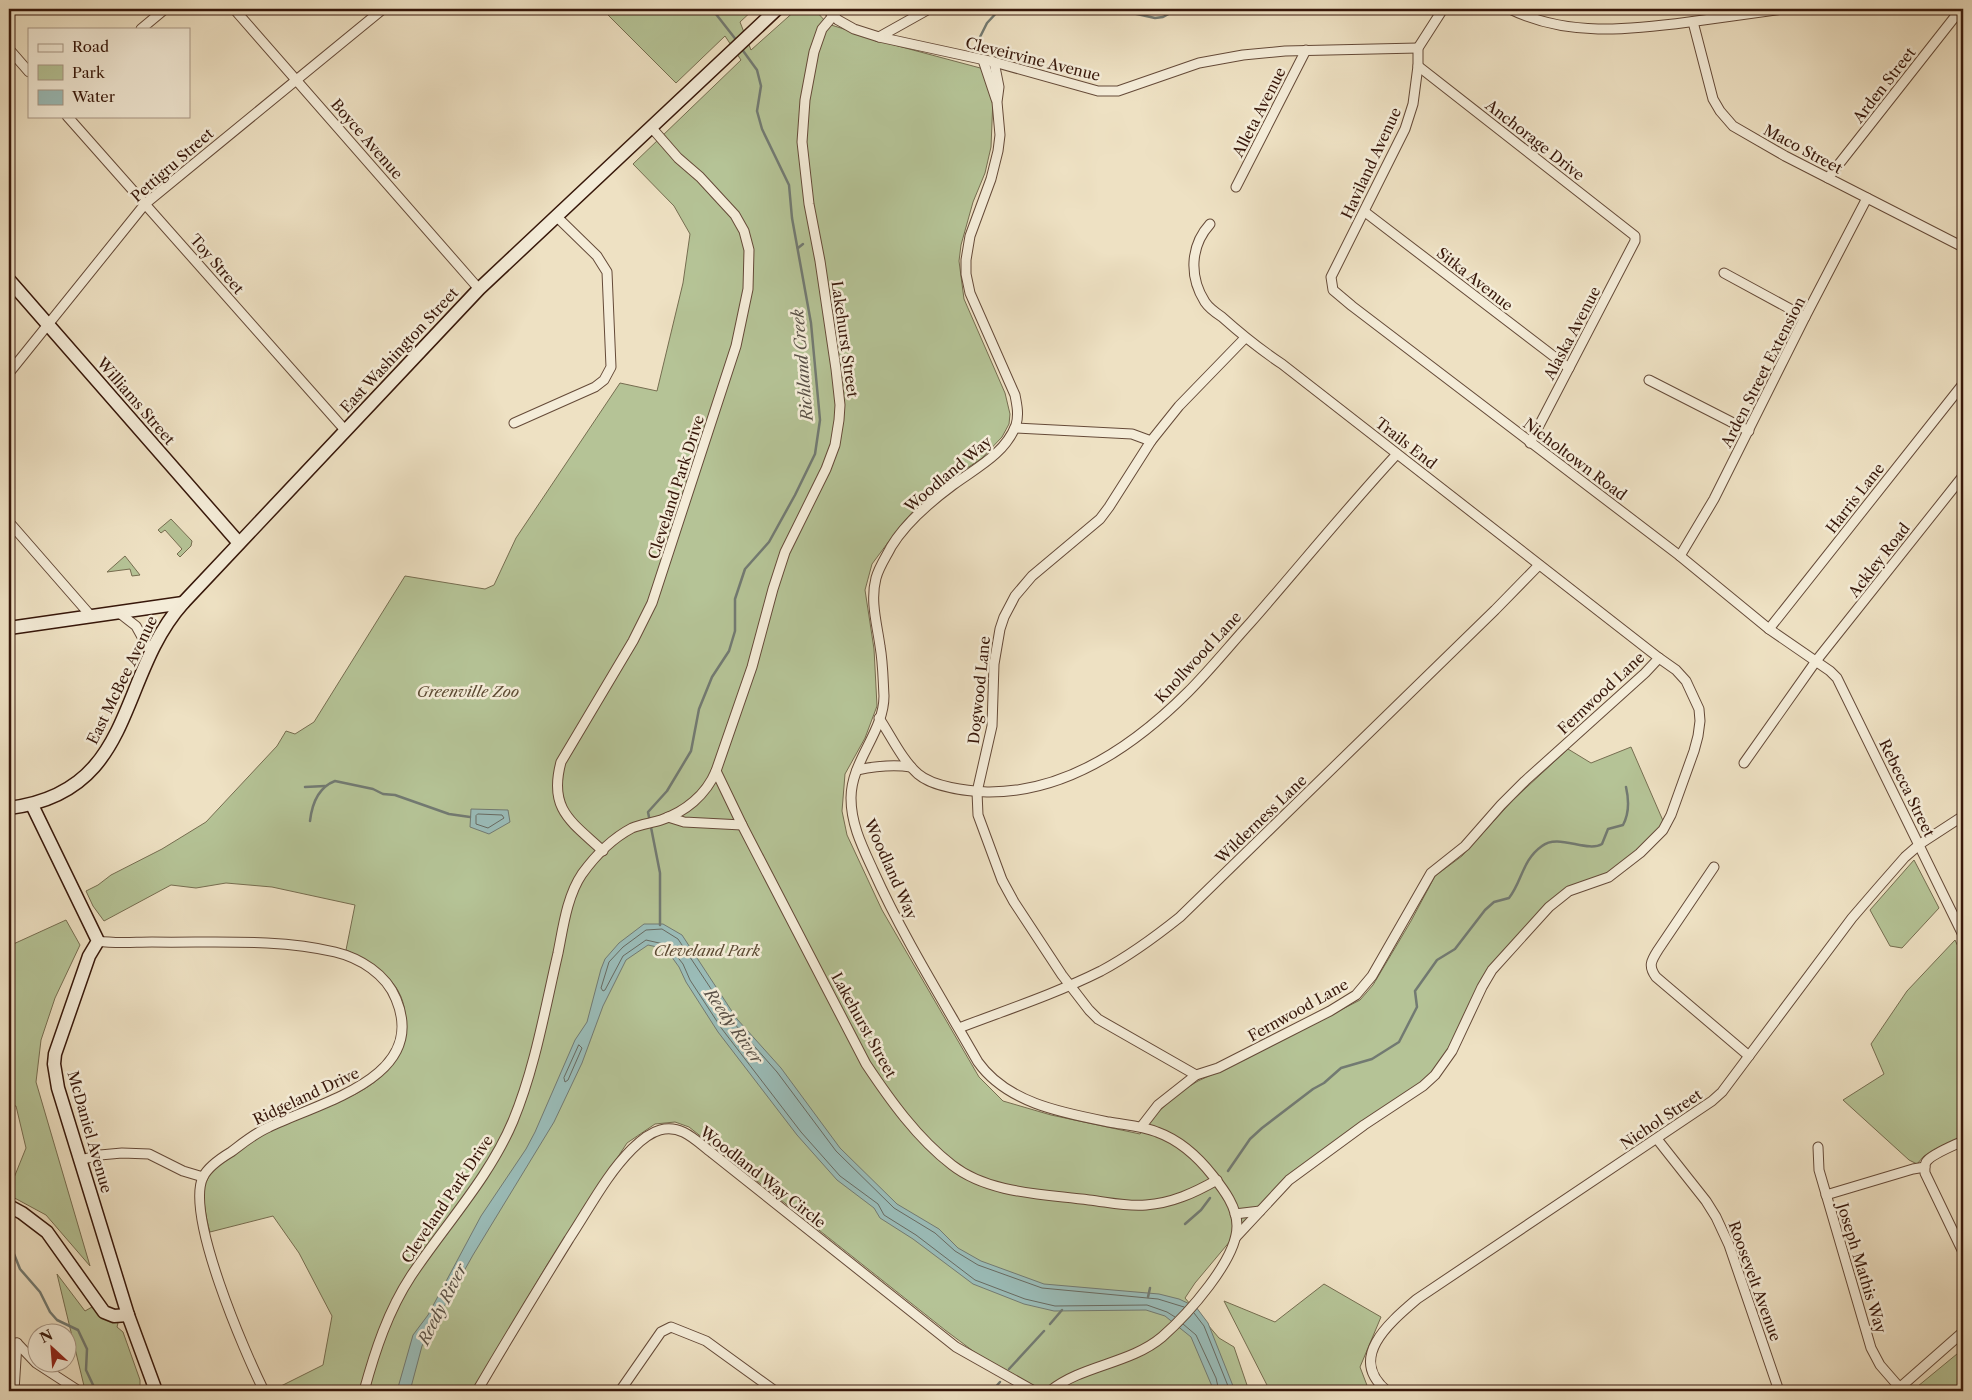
<svg xmlns="http://www.w3.org/2000/svg" width="1972" height="1400" font-family="'Libre Caslon Text',serif">
<rect width="100%" height="100%" fill="#eee1c3"/>
<filter id="stains"><feTurbulence type="fractalNoise" baseFrequency=".004" numOctaves="4"/><feColorMatrix values="0 0 0 0 .2 0 0 0 0 .09 0 0 0 0 .02 0 0 0 .5 -.17"/></filter>
<radialGradient id="worn" r=".72"><stop offset=".6" stop-color="#630" stop-opacity="0"/><stop offset="1" stop-color="#630" stop-opacity=".3"/></radialGradient>
<g fill="#b5c396" stroke="#766d50">
<path d="M602,9H754L740,22L751,50L797,9H814L828,24L898,46L984,69L993,98L991,147L985,173L973,202L961,245L959,261L964,299L1005,393L1010,414L1009,424L1002,437L981,459L950,479L924,499L901,525L872,564L865,590L874,649L877,706L865,738L845,774L842,811L847,835L882,910L979,1077L1003,1101L1051,1115L1140,1134L1157,1113L1180,1092L1198,1081L1246,1059L1360,1000L1373,985L1411,921L1435,876L1462,856L1513,800L1568,749L1591,763L1631,747L1664,823L1640,849L1612,873L1565,890L1512,943L1447,1054L1426,1079L1390,1104L1252,1215L1195,1283L1185,1298L1219,1338L1234,1347L1249,1391H1038L1034,1386L977,1354L945,1330L689,1127L675,1122L655,1124L627,1143L547,1265L472,1391H271L323,1365L332,1316L299,1253L273,1216L210,1232C206,1219 201,1193 206,1180C211,1168 226,1158 237,1152C246,1146 255,1139 265,1133C319,1104 413,1094 405,1013C402,980 372,962 346,950L355,905L272,887L226,883L196,888L171,885L104,921L93,906L86,891L98,885L111,875L162,849L206,822L277,746L286,731L295,734L314,722L405,576L485,589L494,585L516,538L620,383L657,391L683,283L690,234L674,206L633,164L741,60L725,36L676,83Z"/>
<polygon points="171,519 192,541 191,546 180,557 177,554 182,549 165,530 161,533 158,530"/>
<polygon points="125,556 140,575 132,576 130,569 107,572"/>
<polygon points="1914,860 1939,908 1902,948 1890,946 1870,910"/>
<polygon points="66,920 80,945 55,998 41,1040 36,1082 90,1266 46,1215 9,1195 9,1190 26,1148 16,1106 9,1105 9,1006 13,988 13,966 9,967 9,946"/>
<polygon points="1955,940 1963,957 1963,1136 1924,1156 1917,1164 1909,1160 1843,1100 1884,1074 1871,1044 1907,991"/>
<polygon points="57,1274 85,1311 92,1307 102,1318 118,1323 117,1327 123,1332 140,1380 140,1391 94,1391 85,1390"/>
<polygon points="1324,1284 1381,1317 1360,1367 1368,1388 1372,1391 1270,1391 1224,1301 1275,1322"/>
<polygon points="1963,1349 1963,1391 1912,1391"/>
</g>
<g fill="#9abcb8" stroke="#727a72">
<polygon points="471,809 508,810 510,822 489,834 470,827"/>
<polygon points="644,924 663,924 682,935 737,1019 781,1068 840,1148 897,1204 939,1229 958,1248 981,1261 1044,1284 1159,1294 1179,1299 1196,1307 1208,1323 1235,1391 1214,1391 1191,1337 1165,1316 1146,1310 1054,1311 1024,1304 973,1284 913,1239 880,1218 874,1208 837,1180 797,1135 718,1032 686,982 679,967 666,949 648,945 626,960 603,1006 582,1063 554,1122 473,1255 422,1346 410,1391 397,1391 413,1335 428,1315 481,1216 526,1149 535,1132 575,1040 587,1022 601,969 605,959 619,943"/>
</g>
<g fill="none" stroke-linecap="round" stroke-linejoin="round">
<g stroke="#686a61" stroke-width="1">
<polygon points="478,814 502,815 504,818 488,828 476,824 476,816"/>
<polygon points="579,1045 582,1048 568,1080 565,1082 564,1078"/>
<polyline points="1194,1313 1204,1326 1230,1391"/>
<polyline points="1175,1317 1167,1312 1147,1305 1055,1306 1025,1299 975,1280 916,1235 884,1215 878,1204 840,1176 801,1132 722,1029 690,980 683,964 668,945 646,940 623,956 605,990 603,991 601,988 609,962 623,947 646,930 662,929 678,939 733,1022 777,1072 836,1151 894,1208 935,1233 955,1251 978,1265 1042,1288 1158,1299 1184,1307"/>
<polyline points="1183,1324 1196,1335 1216,1378 1219,1391"/>
</g>
<g stroke="#727a72" stroke-width="2.5">
<polyline points="712,9 737,41"/>
<polyline points="1114,9 1155,18 1163,17 1178,9"/>
<polyline points="976,45 987,23 1000,9"/>
<polyline points="798,248 803,244"/>
<polyline points="305,787 325,786"/>
<path d="M310,821C312,804 319,787 335,781L373,789L383,794L395,795L449,814L470,817"/>
<polyline points="660,925 660,873 648,812 667,791 691,751 699,709 712,677 729,651 735,631 735,599 745,569 769,542 795,495 815,454 820,420 811,323 792,218 789,185 762,129 757,111 761,86 757,70 741,48"/>
<path d="M1228,1171L1250,1139L1262,1128L1313,1089L1324,1083L1341,1068L1372,1059L1399,1042L1417,1007L1415,991L1437,960L1455,949L1485,910L1494,902L1509,898C1522,882 1522,860 1542,846C1558,833 1587,853 1602,844L1608,829L1623,825C1629,814 1629,800 1626,787"/>
<polyline points="1185,1224 1201,1210 1210,1198"/>
<polyline points="9,1247 14,1254 20,1269 40,1292 50,1312 57,1320 78,1330 87,1349 86,1370 94,1387"/>
<polyline points="1148,1297 1150,1288"/>
<polyline points="1050,1324 1062,1310"/>
<polyline points="1009,1369 1044,1331"/>
<polyline points="992,1391 1000,1382"/>
</g>
<g stroke="#654a38" stroke-width="11">
<g id="street">
<polyline points="234,9 479,289"/>
<polyline points="827,9 838,20 854,29 879,37 994,62 1098,91 1118,91 1199,63 1243,55 1285,51 1418,48"/>
<polyline points="1443,9 1418,48 1418,66 1413,104 1405,129 1331,277 1333,290 1352,306 1680,556 1769,629 1830,671 1837,678 1963,935"/>
<path d="M1510,9C1566,37 1629,30 1689,22C1720,18 1752,13 1783,9"/>
<path d="M833,16L822,29L814,52L805,100L802,142L809,204L820,261L836,369L840,405L839,420L835,445L826,469L785,552L773,589L752,667L716,771L742,825L866,1064C890,1100 917,1138 952,1165C989,1194 1044,1194 1089,1200C1107,1202 1128,1207 1146,1205C1172,1203 1194,1193 1217,1180"/>
<polyline points="1693,22 1713,99 1720,111 1733,126 1785,156 1963,247"/>
<polyline points="141,29 165,9"/>
<polyline points="879,37 929,9"/>
<polyline points="9,49 29,72"/>
<polyline points="983,60 996,99"/>
<path d="M994,62L999,87L997,102L1000,135L998,151L991,179L970,236L966,260V274L970,293L1015,395C1017,405 1019,415 1016,425C1005,454 976,468 953,485C930,502 906,522 891,547C886,557 879,567 876,578C870,601 877,624 880,646C883,663 883,679 884,696C884,732 851,761 851,798C851,824 862,846 873,870C903,937 942,999 978,1062C1007,1103 1063,1113 1109,1122C1125,1125 1142,1126 1157,1132C1179,1140 1199,1158 1213,1176C1224,1190 1237,1207 1237,1226C1237,1260 1187,1315 1162,1337C1130,1364 1082,1365 1050,1391"/>
<polyline points="1418,66 1635,236 1635,241 1530,443"/>
<polyline points="67,116 345,430"/>
<polyline points="1828,178 1961,9"/>
<polyline points="1236,187 1306,50"/>
<polyline points="1365,212 1569,368"/>
<path d="M1210,224C1190,246 1189,277 1205,302C1209,308 1216,313 1222,317C1241,334 1261,350 1282,364L1659,658L1676,670L1686,681L1699,709L1700,721L1698,736L1694,751L1671,815L1663,830L1640,853L1609,877L1569,891L1549,907L1492,970L1482,987L1452,1051L1435,1075L1423,1086L1364,1125L1289,1180L1236,1237"/>
<polyline points="1724,273 1805,317"/>
<polyline points="9,373 145,204 383,9"/>
<polyline points="1649,380 1749,431"/>
<polyline points="514,423 595,387 604,380 611,367 607,272 597,256 556,216"/>
<polyline points="1015,428 1132,434 1151,441"/>
<polyline points="9,522 91,616"/>
<polyline points="1680,556 1714,499 1805,317 1867,198"/>
<polyline points="118,612 136,626 151,653"/>
<polyline points="1769,629 1963,384"/>
<path d="M879,718C891,736 902,760 918,774C933,787 967,791 987,792C1065,793 1134,746 1188,692C1210,670 1230,645 1251,622C1300,566 1347,508 1397,454"/>
<polyline points="1744,763 1816,661 1963,476"/>
<path d="M857,770C876,766 892,764 911,767"/>
<polyline points="668,817 684,822 742,825"/>
<path d="M603,851C572,822 548,810 561,762L633,641L652,603L736,346L748,289L749,250L744,231L735,215L700,177L678,158L651,127"/>
<path d="M1714,867L1658,950C1651,961 1648,966 1656,977L1749,1056"/>
<path d="M98,941C116,944 134,942 152,942C211,943 278,938 335,952C360,958 386,974 396,999C429,1078 320,1102 269,1127C255,1133 243,1143 231,1152C221,1158 208,1167 203,1177C185,1215 245,1353 264,1391"/>
<path d="M959,1028C1006,1010 1055,994 1101,971C1129,956 1155,937 1180,917L1495,610L1539,565"/>
<polyline points="1196,1075 1098,1019 1089,1010 1062,975 1014,902 1002,880 978,815 977,792 992,726 994,664 1000,629 1004,617 1015,596 1032,576 1100,519 1109,507 1151,441 1179,406 1245,338"/>
<polyline points="1141,1127 1158,1105 1196,1075 1218,1068 1330,1011 1356,995 1372,976 1431,873 1465,846 1501,805 1525,781 1645,673 1659,658"/>
<polyline points="1657,1139 1706,1201 1716,1217 1729,1245 1779,1391"/>
<path d="M1963,1141C1955,1145 1932,1154 1927,1161C1924,1164 1925,1169 1925,1173L1963,1252"/>
<polyline points="1818,1147 1819,1170 1871,1348 1880,1365 1900,1388"/>
<polyline points="80,1160 100,1155 122,1153 149,1154 183,1171 203,1177"/>
<polyline points="1826,1195 1913,1169 1925,1167"/>
<polyline points="1235,1214 1260,1211"/>
<polyline points="9,1344 17,1343 36,1363 79,1391"/>
<polyline points="14,1391 17,1343"/>
<path d="M364,1391C375,1351 388,1311 411,1276C445,1225 489,1178 513,1121C535,1068 545,1009 558,953C563,928 567,896 582,874C595,856 613,838 632,828C641,824 652,823 661,820C685,812 706,795 716,771"/>
<path d="M477,1391C507,1340 538,1289 569,1239C589,1209 606,1175 632,1149C640,1141 649,1133 660,1130C682,1124 696,1141 712,1153L956,1347L1034,1391"/>
<polyline points="620,1391 661,1332 671,1327 706,1341 775,1391"/>
<path d="M1387,1391C1347,1358 1389,1323 1417,1299L1712,1101L1722,1092L1852,918L1877,889L1905,857L1920,844L1963,816"/>
<polyline points="1896,1391 1963,1332"/>
</g>
</g>
<g stroke="#37170a" stroke-width="15">
<g id="secondary">
<polyline points="9,280 239,543"/>
<polyline points="9,628 183,603"/>
<polyline points="32,805 98,941 89,956 55,1054 54,1064 58,1088 128,1315 156,1391"/>
<path d="M9,808C137,792 116,678 183,603L479,289L777,9"/>
<polyline points="9,1206 22,1213 47,1232 104,1312 114,1316 128,1315"/>
</g>
</g>
<use href="#street" stroke="#f4ecd8" stroke-width="9"/>
<use href="#secondary" stroke="#f4ecd8" stroke-width="12"/>
</g>
<g text-anchor="middle" dominant-baseline="central" stroke-width="5" stroke-linejoin="round" paint-order="stroke">
<g font-size="15" fill="#37170a" stroke="#f4ecd8">
<text transform="translate(1033 59) rotate(14)">Cleveirvine Avenue</text>
<text transform="translate(1884 85) rotate(-52)">Arden Street</text>
<text transform="translate(1259 112) rotate(-63)">Alleta Avenue</text>
<text transform="translate(367 139) rotate(49)">Boyce Avenue</text>
<text transform="translate(1535 140) rotate(38)">Anchorage Drive</text>
<text transform="translate(1803 149) rotate(28)">Maco Street</text>
<text transform="translate(1371 163) rotate(-65)">Haviland Avenue</text>
<text transform="translate(172 165) rotate(-41)">Pettigru Street</text>
<text transform="translate(217 264) rotate(49)">Toy Street</text>
<text transform="translate(1475 279) rotate(38)">Sitka Avenue</text>
<text transform="translate(1572 333) rotate(-62)">Alaska Avenue</text>
<text transform="translate(845 339) rotate(82)">Lakehurst Street</text>
<text transform="translate(399 350) rotate(-47)">East Washington Street</text>
<text transform="translate(1763 372) rotate(-63)">Arden Street Extension</text>
<text transform="translate(136 401) rotate(49)">Williams Street</text>
<text transform="translate(1406 443) rotate(38)">Trails End</text>
<text transform="translate(1575 459) rotate(37)">Nicholtown Road</text>
<text transform="translate(948 474) rotate(-40)">Woodland Way</text>
<text transform="translate(676 487) rotate(-72)">Cleveland Park Drive</text>
<text transform="translate(1855 498) rotate(-52)">Harris Lane</text>
<text transform="translate(1879 560) rotate(-52)">Ackley Road</text>
<text transform="translate(1198 657) rotate(-47)">Knollwood Lane</text>
<text transform="translate(122 680) rotate(-64)">East McBee Avenue</text>
<text transform="translate(979 690) rotate(-84)">Dogwood Lane</text>
<text transform="translate(1601 693) rotate(-43)">Fernwood Lane</text>
<text transform="translate(1907 788) rotate(64)">Rebecca Street</text>
<text transform="translate(1261 819) rotate(-44)">Wilderness Lane</text>
<text transform="translate(891 869) rotate(66)">Woodland Way</text>
<text transform="translate(1298 1010) rotate(-29)">Fernwood Lane</text>
<text transform="translate(864 1025) rotate(61)">Lakehurst Street</text>
<text transform="translate(306 1096) rotate(-25)">Ridgeland Drive</text>
<text transform="translate(1661 1119) rotate(-34)">Nichol Street</text>
<text transform="translate(90 1132) rotate(74)">McDaniel Avenue</text>
<text transform="translate(763 1177) rotate(38)">Woodland Way Circle</text>
<text transform="translate(447 1199) rotate(-56)">Cleveland Park Drive</text>
<text transform="translate(1862 1268) rotate(73)">Joseph Mathis Way</text>
<text transform="translate(1755 1281) rotate(70)">Roosevelt Avenue</text>
</g>
<g font-size="15" font-style="italic" fill="#5d4b34" stroke="#f4ecd8">
<text x="468" y="691">Greenville Zoo</text>
<text x="707" y="950">Cleveland Park</text>
</g>
<g font-size="16" font-style="italic" fill="#5a5147" stroke="#f4ecd8">
<text transform="translate(802 365) rotate(-95)">Richland Creek</text>
<text transform="translate(734 1026) rotate(55)">Reedy River</text>
<text transform="translate(442 1304) rotate(-63)">Reedy River</text>
</g>
</g>
<rect width="1972" height="1400" fill="none" stroke="#eee1c3" stroke-width="30"/>
<rect x="10" y="10" width="1952" height="1380" fill="none" stroke="#37170a" stroke-width="2.5"/>
<rect x="15" y="15" width="1942" height="1370" fill="none" stroke="#37170a"/>
<rect x="28" y="28" width="162" height="90" fill="#f4ecd8" stroke="#a89786"/>
<rect x="38" y="44" width="25" height="8" fill="#f4ecd8" stroke="#a89786"/>
<text x="72" y="52" font-size="15" fill="#37170a">Road</text>
<rect x="38" y="65" width="25" height="15" fill="#b5c396" stroke="#a89786"/>
<text x="72" y="78" font-size="15" fill="#37170a">Park</text>
<rect x="38" y="90" width="25" height="15" fill="#9abcb8" stroke="#a89786"/>
<text x="72" y="102" font-size="15" fill="#37170a">Water</text>
<g transform="translate(52 1348) rotate(334)"><circle r="24" fill="#f4ecd8" stroke="#a89786"/>
<path d="M0-4L9 19L0 12L-9 19Z" fill="#8f2418"/>
<text y="-8" font-size="14" font-weight="bold" text-anchor="middle" fill="#37170a">N</text>
</g>
<rect width="100%" height="100%" filter="url(#stains)"/>
<rect width="100%" height="100%" fill="url(#worn)"/>
</svg>
